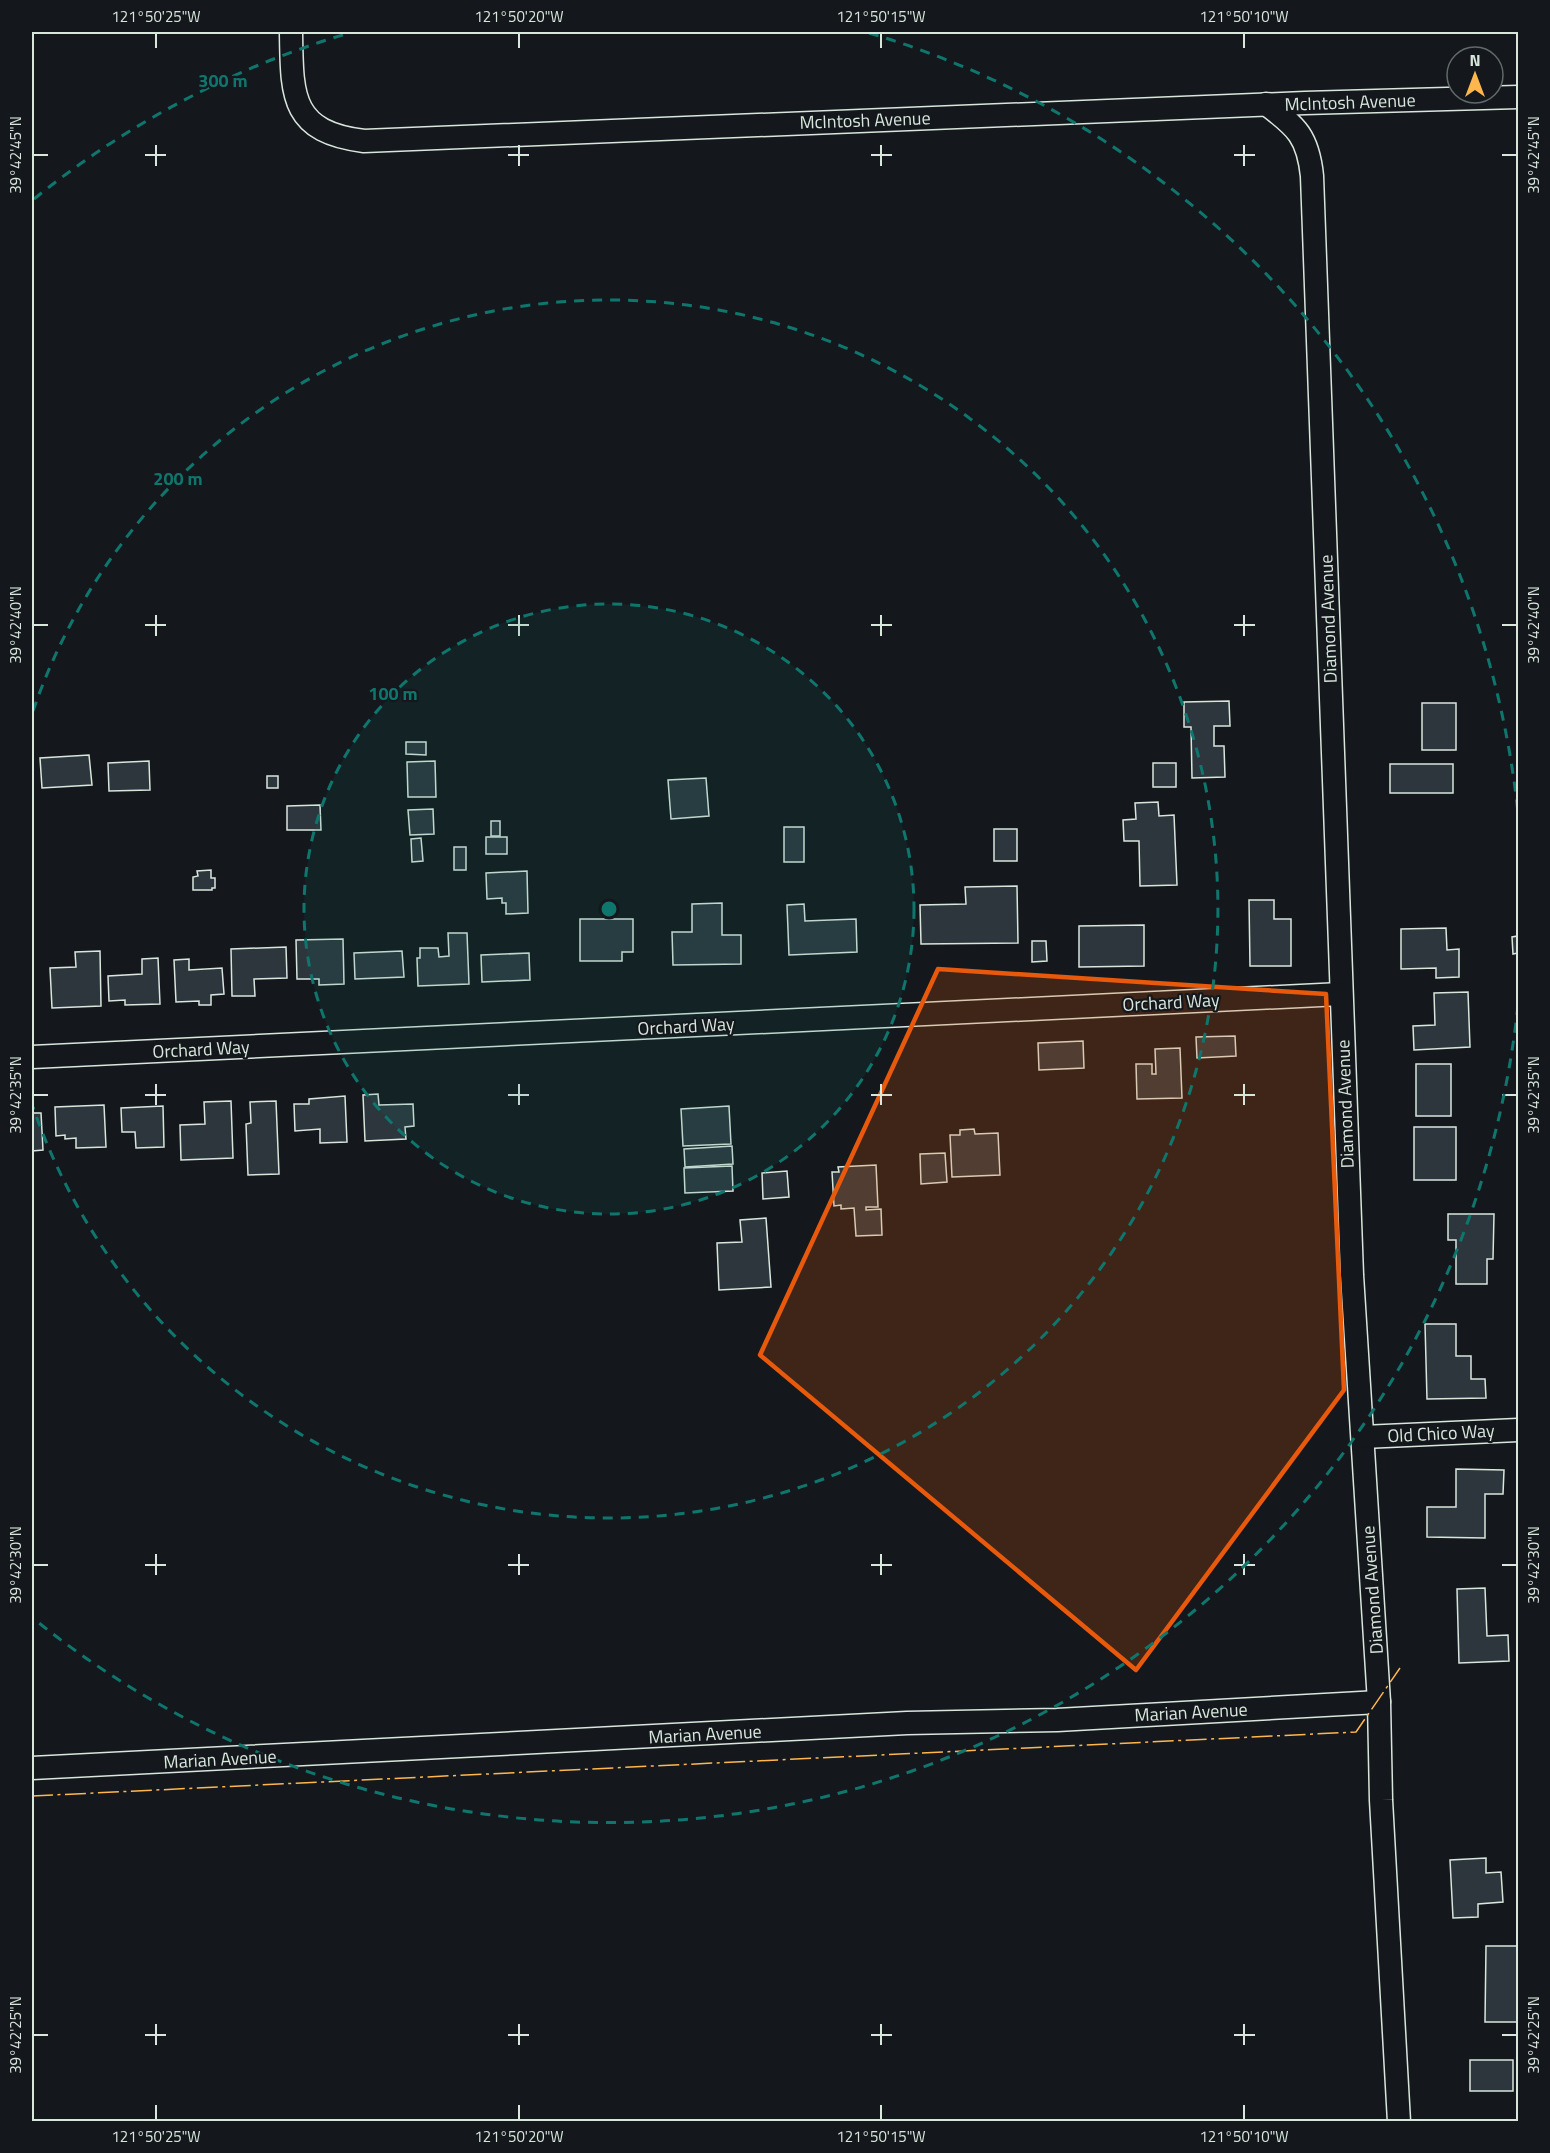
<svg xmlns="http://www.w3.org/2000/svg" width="1550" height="2153" font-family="'Titillium Web',sans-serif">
<rect width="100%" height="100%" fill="#14181c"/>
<g fill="#2c363c" stroke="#d8e6dc" stroke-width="1.5">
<polygon points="1229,701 1230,726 1214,726 1214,746 1224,746 1225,777 1192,778 1191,727 1184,727 1184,702"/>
<rect x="1422" y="703" width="34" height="47"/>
<polygon points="406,742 426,742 426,755 406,754"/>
<polygon points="89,755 92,785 42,788 40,758"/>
<polygon points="149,761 150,790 109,791 108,763"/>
<polygon points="435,761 436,797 408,797 407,762"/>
<rect x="1153" y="763" width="23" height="24"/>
<rect x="1390" y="764" width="63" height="29"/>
<rect x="267" y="776" width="11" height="12"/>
<polygon points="706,778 709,816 671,819 668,780"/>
<polygon points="1158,802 1159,816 1174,815 1177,885 1140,886 1139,841 1124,841 1123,820 1136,819 1135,803"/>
<polygon points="320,805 321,830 287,830 287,806"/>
<polygon points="433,809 434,834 410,835 408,810"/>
<rect x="491" y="821" width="9" height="15"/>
<rect x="784" y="827" width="20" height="35"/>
<rect x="994" y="829" width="23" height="32"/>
<rect x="486" y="837" width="21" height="17"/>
<polygon points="421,838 423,861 412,862 411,839"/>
<rect x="454" y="847" width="12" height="23"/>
<polygon points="211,870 211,878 215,878 215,888 212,888 212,890 193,890 193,877 198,876 197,871"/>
<polygon points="527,871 528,913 506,914 506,903 502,903 502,898 487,899 486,873"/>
<polygon points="1017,886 1018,943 921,944 920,905 966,904 965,887"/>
<polygon points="1249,900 1274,900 1274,919 1291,919 1291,966 1250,966"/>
<polygon points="722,903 722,935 741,935 741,964 673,965 672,932 692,932 692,904"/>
<polygon points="804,904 805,921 856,919 857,952 789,955 787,905"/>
<polygon points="580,919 633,919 633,952 622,952 622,961 580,961"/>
<polygon points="1144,925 1144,966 1079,967 1079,926"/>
<polygon points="1446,928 1447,950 1459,949 1459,977 1436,978 1436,968 1401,969 1401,929"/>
<polygon points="448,933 467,933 469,984 418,986 417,958 420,958 420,948 438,948 439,957 449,956"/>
<polygon points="1518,936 1518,953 1513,954 1512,937"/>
<polygon points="343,939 344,984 319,985 319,979 297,979 296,940"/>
<polygon points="1032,941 1046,941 1047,961 1032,962"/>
<polygon points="286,947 287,978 254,979 255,996 232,996 231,949"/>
<polygon points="100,951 101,1006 52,1008 50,968 76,967 75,952"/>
<polygon points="402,951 404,977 355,979 354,953"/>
<polygon points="529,953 530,980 482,982 481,955"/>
<polygon points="158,958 160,1004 125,1005 125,1000 109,1001 108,976 142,974 142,959"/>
<polygon points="189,959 189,970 222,968 224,994 211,995 211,1005 199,1005 199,1001 176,1002 174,960"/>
<polygon points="1468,992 1470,1047 1414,1050 1413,1026 1435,1025 1434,993"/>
<polygon points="1235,1036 1236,1056 1197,1058 1196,1037"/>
<polygon points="1083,1041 1084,1068 1039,1070 1038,1043"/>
<polygon points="1180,1048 1182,1098 1137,1099 1136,1064 1152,1064 1152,1074 1156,1074 1155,1049"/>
<rect x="1416" y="1064" width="35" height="52"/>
<polygon points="378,1094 379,1105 413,1104 414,1126 405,1127 406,1139 365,1141 363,1095"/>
<polygon points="345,1096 347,1142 320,1143 320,1129 295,1131 294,1104 309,1104 309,1099"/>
<polygon points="231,1101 233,1158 181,1160 180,1125 205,1124 204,1102"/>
<polygon points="276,1101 279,1174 248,1175 246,1124 251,1123 250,1102"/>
<polygon points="104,1105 106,1147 76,1148 76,1138 65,1139 65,1135 56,1136 55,1107"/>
<polygon points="163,1106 164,1147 136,1148 135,1132 122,1132 121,1108"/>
<polygon points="729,1106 731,1144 683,1146 681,1109"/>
<polygon points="32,1113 41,1113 43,1150 32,1151"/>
<rect x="1414" y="1127" width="42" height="53"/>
<polygon points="974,1129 975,1134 998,1133 1000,1175 952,1177 950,1135 960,1135 960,1130"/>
<polygon points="732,1146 733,1164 685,1167 684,1149"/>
<polygon points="945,1153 947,1182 921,1184 920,1154"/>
<polygon points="876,1165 878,1207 866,1207 866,1210 881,1209 882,1235 856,1236 854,1208 841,1209 841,1205 834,1206 832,1172 839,1172 838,1167"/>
<polygon points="732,1166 733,1191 685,1193 684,1168"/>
<polygon points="787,1171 789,1197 763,1199 762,1173"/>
<polygon points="1448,1214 1494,1214 1493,1259 1487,1259 1487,1284 1456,1284 1456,1240 1448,1240"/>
<polygon points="766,1218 771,1287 719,1290 717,1243 742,1242 740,1220"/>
<polygon points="1425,1324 1456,1324 1456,1356 1471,1356 1471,1379 1485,1379 1486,1398 1427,1399"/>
<polygon points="1456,1469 1504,1470 1503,1494 1485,1494 1485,1538 1427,1537 1427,1507 1456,1507"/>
<polygon points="1485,1588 1487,1636 1508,1635 1509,1661 1459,1663 1457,1589"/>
<polygon points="1486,1858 1486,1873 1501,1872 1503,1902 1478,1904 1478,1917 1453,1918 1450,1860"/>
<polygon points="1486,1946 1518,1946 1518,2022 1485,2022"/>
<rect x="1470" y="2060" width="43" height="31"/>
</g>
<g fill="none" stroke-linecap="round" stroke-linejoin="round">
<g stroke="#d8e6dc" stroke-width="25">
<g id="minor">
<path d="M291,32C292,95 290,132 364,141L1305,103L1518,97"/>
<path d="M1266,104C1297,127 1308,137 1312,176L1352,1275L1379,1702L1381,1800L1399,2122"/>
<polyline points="32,1057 1341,994"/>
<polyline points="1363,1437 1518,1430"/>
<polyline points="32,1768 907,1723 1057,1720 1379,1702"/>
</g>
</g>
<use href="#minor" stroke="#14181c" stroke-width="22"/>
<polyline stroke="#ffb74d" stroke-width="1.5" stroke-dasharray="21 4.5 3 4.5" stroke-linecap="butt" points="32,1796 1356,1732 1400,1668"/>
</g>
<path fill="#e8590c" fill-opacity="0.2" stroke="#e8590c" stroke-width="4.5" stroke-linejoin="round" d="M938,969L1326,994L1344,1390L1136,1670L760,1355Z"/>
<path fill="none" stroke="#d8e6dc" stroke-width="2" d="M156,33V48M519,33V48M881,33V48M1244,33V48M156,145V166M519,145V166M881,145V166M1244,145V166M33,155H48M145,155H166M508,155H529M871,155H892M1234,155H1255M1502,155H1517M156,615V636M519,615V636M881,615V636M1244,615V636M33,625H48M145,625H166M508,625H529M871,625H892M1234,625H1255M1502,625H1517M156,1084V1105M519,1084V1105M881,1084V1105M1244,1084V1105M33,1095H48M145,1095H166M508,1095H529M871,1095H892M1234,1095H1255M1502,1095H1517M156,1554V1575M519,1554V1575M881,1554V1575M1244,1554V1575M33,1565H48M145,1565H166M508,1565H529M871,1565H892M1234,1565H1255M1502,1565H1517M156,2024V2045M519,2024V2045M881,2024V2045M1244,2024V2045M33,2035H48M145,2035H166M508,2035H529M871,2035H892M1234,2035H1255M1502,2035H1517M156,2105V2120M519,2105V2120M881,2105V2120M1244,2105V2120"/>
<circle cx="609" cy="909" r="305" fill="#0f766e" fill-opacity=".12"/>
<g fill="none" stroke="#0f766e" stroke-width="3" stroke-dasharray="10 8">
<circle cx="609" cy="909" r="305"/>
<path d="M33 711A609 609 0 1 1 33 1107"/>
<path d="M1518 1005A914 914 0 0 1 34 1619M34 199A914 914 0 0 1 349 33M869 33A914 914 0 0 1 1518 813"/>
</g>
<g text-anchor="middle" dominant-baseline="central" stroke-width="4.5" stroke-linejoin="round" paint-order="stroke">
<g font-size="18" fill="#d8e6dc" stroke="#14181c">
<text transform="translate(1350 102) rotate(-2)">McIntosh Avenue</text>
<text transform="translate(865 120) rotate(-2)">McIntosh Avenue</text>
<text transform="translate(1328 619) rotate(-92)">Diamond Avenue</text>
<text transform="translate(1171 1002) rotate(-3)">Orchard Way</text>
<text transform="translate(686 1026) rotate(-3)">Orchard Way</text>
<text transform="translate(201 1049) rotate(-3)">Orchard Way</text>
<text transform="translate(1345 1104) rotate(-92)">Diamond Avenue</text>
<text transform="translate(1441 1433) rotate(-3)">Old Chico Way</text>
<text transform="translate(1372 1590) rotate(-94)">Diamond Avenue</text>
<text transform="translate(1191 1712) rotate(-3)">Marian Avenue</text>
<text transform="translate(705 1734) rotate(-3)">Marian Avenue</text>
<text transform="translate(220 1759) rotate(-3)">Marian Avenue</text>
</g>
</g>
<circle cx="609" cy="909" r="9" fill="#0f766e" stroke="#14181c" stroke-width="3"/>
<g font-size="18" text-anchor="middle" font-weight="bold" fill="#0f766e" stroke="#14181c" stroke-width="4.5" stroke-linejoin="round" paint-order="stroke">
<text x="223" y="87">300 m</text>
<text x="178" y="485">200 m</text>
<text x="393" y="700">100 m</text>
</g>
<rect width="1550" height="2153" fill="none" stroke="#14181c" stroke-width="66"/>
<g transform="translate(1475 75)"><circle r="28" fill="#14181c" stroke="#626a69" stroke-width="1.5"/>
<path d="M0-4.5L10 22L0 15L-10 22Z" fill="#ffb74d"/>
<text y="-9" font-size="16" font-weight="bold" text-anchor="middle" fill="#d8e6dc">N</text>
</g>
<rect x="33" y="33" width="1484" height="2087" fill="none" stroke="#d8e6dc" stroke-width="2"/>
<g font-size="15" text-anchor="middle" fill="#d8e6dc">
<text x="156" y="22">121°50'25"W</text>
<text x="519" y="22">121°50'20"W</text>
<text x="881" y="22">121°50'15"W</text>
<text x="1244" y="22">121°50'10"W</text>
<text transform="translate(16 155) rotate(-90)" y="5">39°42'45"N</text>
<text transform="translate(1534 155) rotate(-90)" y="5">39°42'45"N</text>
<text transform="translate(16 625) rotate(-90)" y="5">39°42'40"N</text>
<text transform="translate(1534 625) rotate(-90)" y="5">39°42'40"N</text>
<text transform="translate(16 1095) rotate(-90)" y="5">39°42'35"N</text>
<text transform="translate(1534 1095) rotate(-90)" y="5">39°42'35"N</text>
<text transform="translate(16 1565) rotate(-90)" y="5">39°42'30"N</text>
<text transform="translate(1534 1565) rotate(-90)" y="5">39°42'30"N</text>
<text transform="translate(16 2035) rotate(-90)" y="5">39°42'25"N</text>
<text transform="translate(1534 2035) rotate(-90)" y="5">39°42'25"N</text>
<text x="156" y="2142">121°50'25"W</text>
<text x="519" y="2142">121°50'20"W</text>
<text x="881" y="2142">121°50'15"W</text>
<text x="1244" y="2142">121°50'10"W</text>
</g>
</svg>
